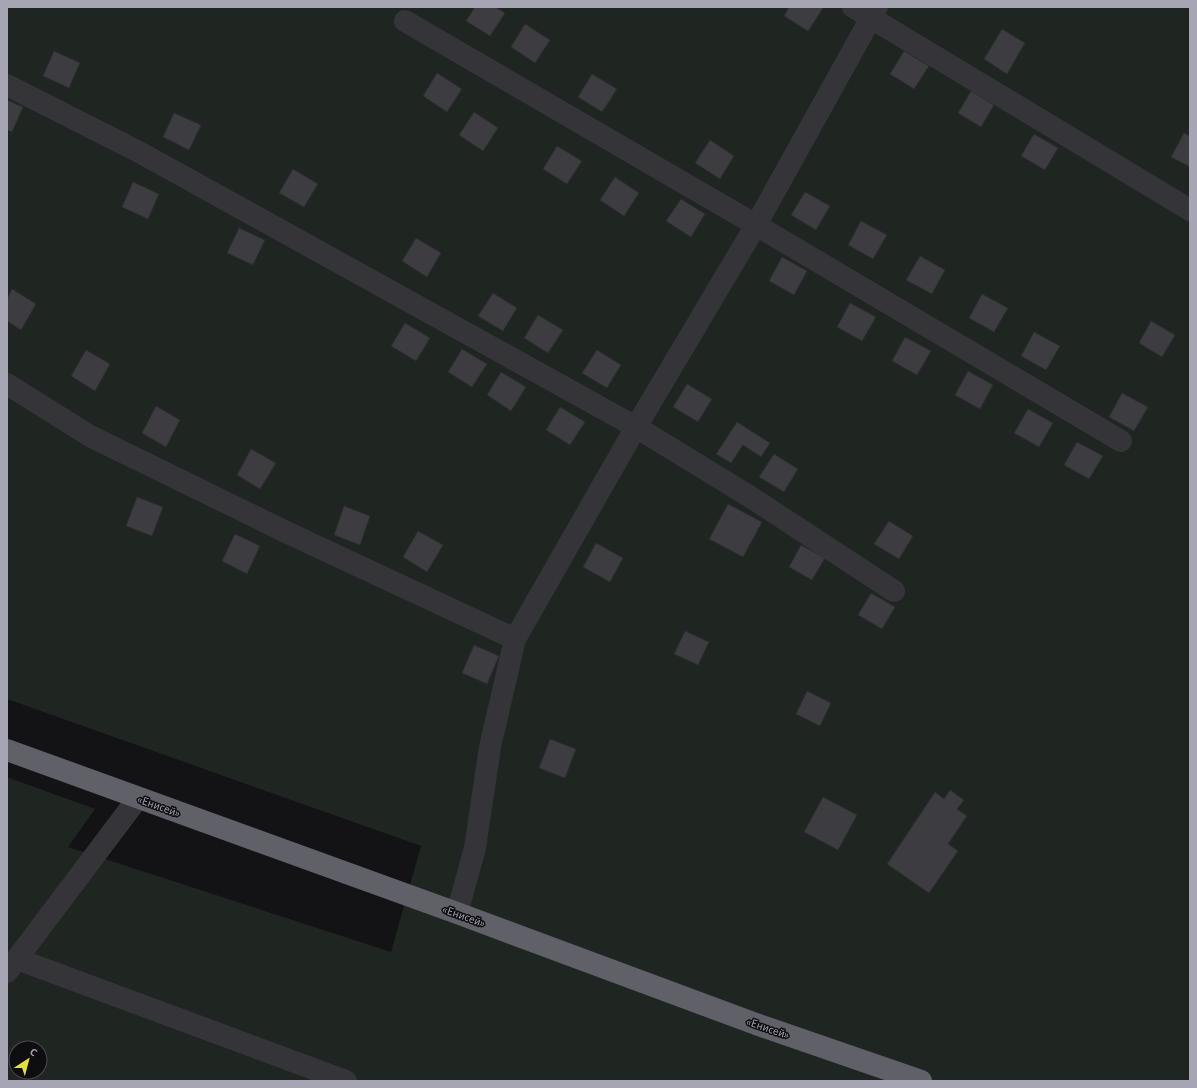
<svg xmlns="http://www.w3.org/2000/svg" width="1197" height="1088" font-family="'Alegreya Sans',sans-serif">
<rect width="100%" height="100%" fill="#131214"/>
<path fill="#1f2622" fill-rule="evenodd" d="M7,7H1190V1081H7V777L95,809L68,847L391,952L421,846L7,699ZM16,1048H40V1072H16Z"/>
<g fill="#3d3c41" stroke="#2e2d30">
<polygon points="475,7 495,7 505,13 490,36 466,21"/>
<polygon points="789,7 821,7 823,8 808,31 784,16"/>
<polygon points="525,24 550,40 535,63 511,47"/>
<polygon points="1002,29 1025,43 1007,74 984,59"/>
<polygon points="54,51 80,63 69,88 43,76"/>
<polygon points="904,51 929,66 914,89 890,74"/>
<polygon points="437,73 462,89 447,112 423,96"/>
<polygon points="592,74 617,89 602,112 578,97"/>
<polygon points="971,91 994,105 981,127 958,113"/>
<polygon points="7,100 23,107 12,132 7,130"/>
<polygon points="474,112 498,128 483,151 459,135"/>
<polygon points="174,113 201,125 189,150 163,137"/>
<polygon points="1184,133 1190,136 1190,167 1171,157"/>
<polygon points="1034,134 1058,148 1045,170 1021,156"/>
<polygon points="710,140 734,156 720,179 695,163"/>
<polygon points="557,146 582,161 567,184 543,169"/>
<polygon points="293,169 318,184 304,207 279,193"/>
<polygon points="615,177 639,193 624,216 600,200"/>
<polygon points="133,182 159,194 148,219 122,207"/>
<polygon points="805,192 830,206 816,230 791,215"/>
<polygon points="681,199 705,214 691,237 666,221"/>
<polygon points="861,221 887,235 873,259 848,245"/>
<polygon points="239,228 265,240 253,265 227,253"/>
<polygon points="416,238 441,253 427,277 402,261"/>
<polygon points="920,256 945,270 932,294 906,280"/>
<polygon points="782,257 807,271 794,295 769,281"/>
<polygon points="12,289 36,304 21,330 7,321 7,299"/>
<polygon points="493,293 517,308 503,331 478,316"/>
<polygon points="982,294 1008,308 994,332 969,318"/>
<polygon points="850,303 876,317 862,341 837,327"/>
<polygon points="538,315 563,330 548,353 524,338"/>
<polygon points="1151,321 1175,335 1162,357 1139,343"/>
<polygon points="405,323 430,338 416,361 391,346"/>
<polygon points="1034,332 1060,346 1046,370 1021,356"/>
<polygon points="905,337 931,351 917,375 892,361"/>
<polygon points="462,349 487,364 472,387 448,372"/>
<polygon points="86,350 110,364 95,391 71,376"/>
<polygon points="597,350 621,365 607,388 582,373"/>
<polygon points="968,371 993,385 980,409 955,395"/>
<polygon points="501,372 526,387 511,411 487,395"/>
<polygon points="687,384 712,399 698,422 673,407"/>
<polygon points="1122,393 1148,407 1134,431 1109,417"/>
<polygon points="156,406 180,420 166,447 142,433"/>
<polygon points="560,407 585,422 570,445 546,430"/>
<polygon points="1028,409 1053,423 1039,447 1014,433"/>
<polygon points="737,422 770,443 761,457 743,445 731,463 716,454"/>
<polygon points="1077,442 1103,456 1089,479 1064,465"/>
<polygon points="251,449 276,463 260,489 237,475"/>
<polygon points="774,454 798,469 784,492 759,477"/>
<polygon points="137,497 163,507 152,536 126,526"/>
<polygon points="728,504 762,522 743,557 709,539"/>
<polygon points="344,506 370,516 360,545 334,535"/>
<polygon points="889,521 913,536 899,559 874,544"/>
<polygon points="418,531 443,545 427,572 403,557"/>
<polygon points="235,534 260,546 247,574 222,561"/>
<polygon points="596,543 623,558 610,582 583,567"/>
<polygon points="801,545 825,558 812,580 789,567"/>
<polygon points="871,593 895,607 882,629 858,615"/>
<polygon points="685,631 709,642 698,665 674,654"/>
<polygon points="474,645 499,656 487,684 462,673"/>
<polygon points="807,691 831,703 820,726 796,714"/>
<polygon points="550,739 576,749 565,778 539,768"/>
<polygon points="950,790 964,800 957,809 967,816 948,844 958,851 929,893 887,864 935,792 944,799"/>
<polygon points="823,797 857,815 838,850 804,832"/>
</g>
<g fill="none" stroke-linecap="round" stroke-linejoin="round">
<g stroke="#343439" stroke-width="22">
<polyline points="853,7 1190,210"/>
<polyline points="405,21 756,225 1121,441"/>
<polyline points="7,85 141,153 636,427 749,496 894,591"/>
<polyline points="7,384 90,436 286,532 515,639"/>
<polyline points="457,913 475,848 490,747 515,639 636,427 756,225 877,7"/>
<polyline points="17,959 346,1081"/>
<polyline points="7,972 138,798"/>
</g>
<polyline stroke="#606069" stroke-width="22" points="7,750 457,913 756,1024 921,1081"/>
</g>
<g text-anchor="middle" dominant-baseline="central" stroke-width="3" stroke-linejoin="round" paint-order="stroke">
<g font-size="12" fill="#a5a5b3" stroke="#0e0d0f">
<text transform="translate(159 806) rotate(20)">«Енисей»</text>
<text transform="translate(464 916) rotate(20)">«Енисей»</text>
<text transform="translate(768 1028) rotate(19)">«Енисей»</text>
</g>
</g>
<rect width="1197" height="1088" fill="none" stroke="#a5a5b3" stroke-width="16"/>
<g transform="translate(28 1060) rotate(36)"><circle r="19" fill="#0e0d0f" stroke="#4a4a51"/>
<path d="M0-3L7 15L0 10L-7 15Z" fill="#e5df39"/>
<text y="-6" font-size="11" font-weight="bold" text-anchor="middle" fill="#a5a5b3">С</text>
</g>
</svg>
